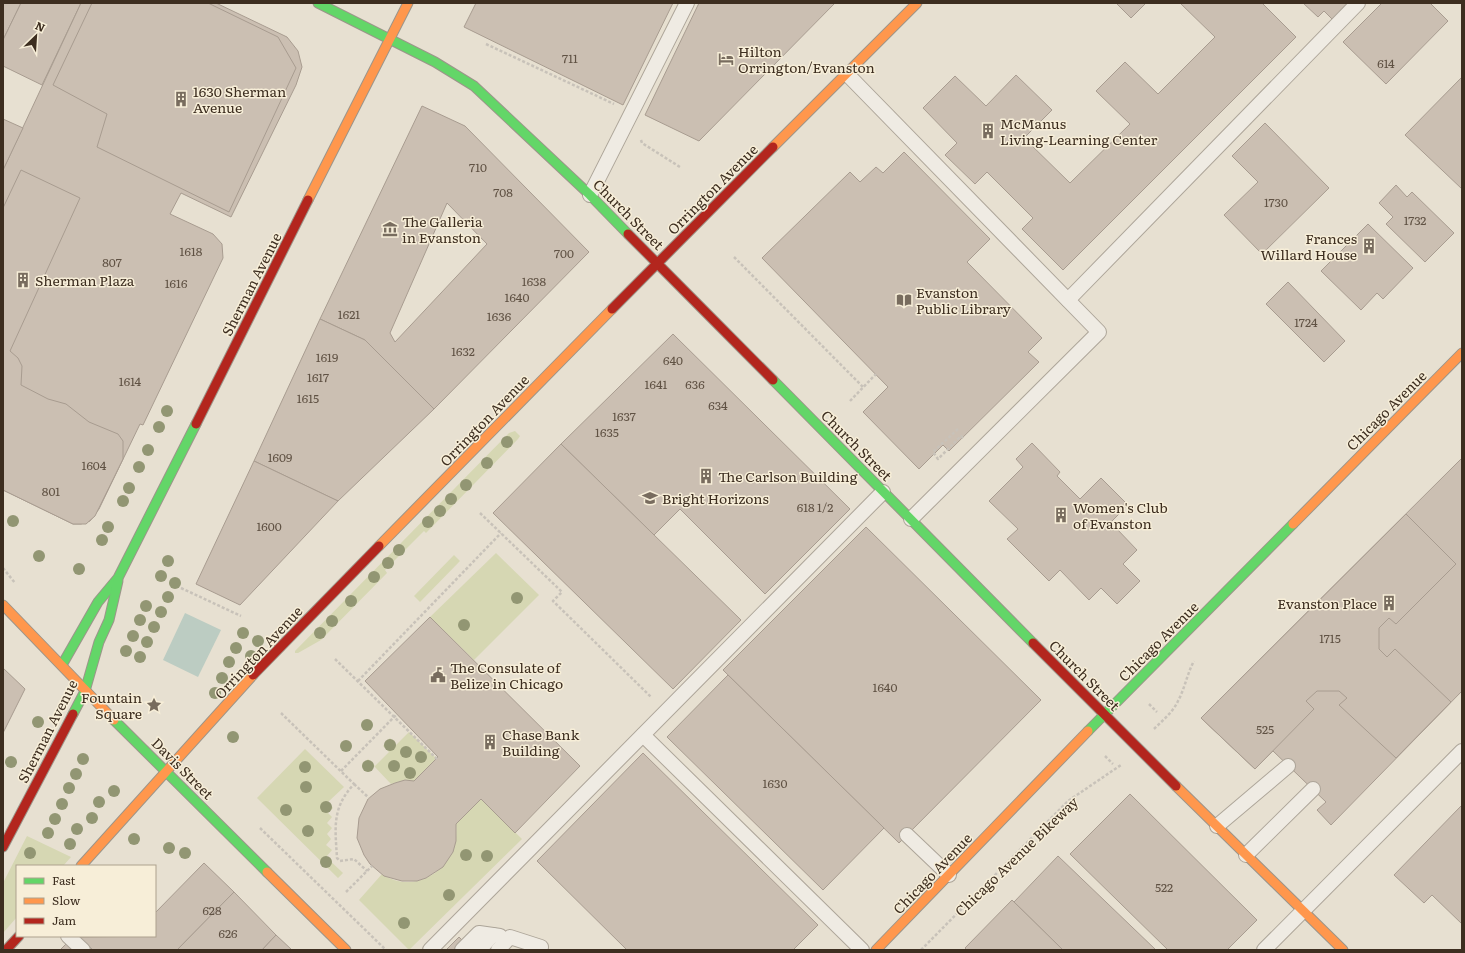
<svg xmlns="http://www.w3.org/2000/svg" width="1465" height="953" font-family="Literata,serif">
<rect width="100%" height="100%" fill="#e7e0d1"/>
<g fill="#d6d7b3">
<polygon points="515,431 520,436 518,439 426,533 424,531 385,570 387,573 321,640 298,653 295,653 295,651 509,433"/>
<polygon points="496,553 539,595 474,660 430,617"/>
<polygon points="454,555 460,561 420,602 414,596"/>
<polygon points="409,732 437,759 414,781 405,780 391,784 374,766 368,772 362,766 368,759 375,766 389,752 383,746 390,738 396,745"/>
<polygon points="305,749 344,787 328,802 333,808 328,813 332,817 327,823 332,828 327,834 331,839 326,845 332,850 326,857 343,873 338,878 257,798"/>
<path d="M481,799L522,839L409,950L359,900L382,874C418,898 461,865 456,824Z"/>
<polygon points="27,836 71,857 63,866 17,866 17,917 3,933 3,883"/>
</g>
<polygon fill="#bcccc2" points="185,613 221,630 198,677 163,660"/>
<g fill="#cbbfb2" stroke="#a89c90" fill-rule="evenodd">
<polygon points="3,3 21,3 3,40"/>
<polygon points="21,3 81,3 42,85 3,66 3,40"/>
<polygon points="81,3 216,3 287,37 298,51 302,67 296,85 231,217 181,193 170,214 213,234 222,244 223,258 143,425 140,424 99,509 90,521 81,524 73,524 3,490 3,170"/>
<polygon points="92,3 208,3 278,37 296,68 229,212 97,147 107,114 53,85"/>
<polygon points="476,3 673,3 623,105 464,27"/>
<polygon points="699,3 835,3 699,141 645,115"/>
<polygon points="1116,3 1146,3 1131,18"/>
<polygon points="1180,3 1262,3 1296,37 1063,270 1022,229 1033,218 987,172 975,184 945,155 957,143 923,108 955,76 986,106 1016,75 1052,110 1024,138 1070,183 1130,124 1096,91 1125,62 1158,94 1215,37"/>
<polygon points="1303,3 1348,3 1332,19 1324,11 1318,17"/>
<polygon points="1382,3 1430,3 1448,21 1386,84 1343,42"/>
<polygon points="1462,77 1462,189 1405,135"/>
<path d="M422,106L465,126L589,252L434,409L365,340L320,319ZM447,203L487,244L395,342L390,333Z"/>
<polygon points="3,119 23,128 3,170"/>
<polygon points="1265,123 1329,188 1262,254 1224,215 1258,182 1232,156"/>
<polygon points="904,152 990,239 967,262 1042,338 1028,352 1039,362 949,451 943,445 919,469 863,412 888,387 762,258 850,172 860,182 876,167 883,173"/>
<polygon points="21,170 80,198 10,351 18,358 22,366 21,385 48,399 66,404 89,422 118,434 123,441 123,459 95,516 86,524 73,524 3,490 3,208"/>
<polygon points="1396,185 1407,197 1412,192 1454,233 1425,262 1386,224 1393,217 1379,203"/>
<polygon points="1368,224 1413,268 1383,299 1377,293 1361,310 1321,271"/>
<polygon points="1288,282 1345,341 1324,362 1266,304"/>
<polygon points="320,319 365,340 434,409 338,501 254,461"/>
<polygon points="673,334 850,509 765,594 680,509 654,535 561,444"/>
<polygon points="1032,443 1060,472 1057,476 1080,499 1101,478 1128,505 1108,525 1113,531 1116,528 1137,550 1123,564 1140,581 1117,604 1101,588 1089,600 1060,570 1049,581 1007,539 1018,529 989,501 1023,467 1016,459"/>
<polygon points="561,444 741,620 673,689 493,513"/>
<polygon points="1462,458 1462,481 1450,470"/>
<polygon points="1462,458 1462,691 1331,825 1317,810 1326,802 1273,751 1255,769 1201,718"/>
<polygon points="254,461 338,501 240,605 196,584"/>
<polygon points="1406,514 1456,564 1396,624 1389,618 1379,628 1379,649 1387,657 1395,649 1451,702 1396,758 1339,705 1347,698 1339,691 1317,691 1306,701 1314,709 1255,769 1201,718"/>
<polygon points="866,527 1041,700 899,843 723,670"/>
<polygon points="430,617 580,766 515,833 481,799 456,824 456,841 453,852 443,867 426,878 417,881 402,881 384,876 370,864 364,855 357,838 359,818 368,799 380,789 395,783 405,780 414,781 438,757 365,681"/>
<polygon points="3,668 25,689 3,733"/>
<polygon points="728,675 884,828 823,890 667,737"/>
<polygon points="643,753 818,925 793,950 627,950 537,861"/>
<polygon points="1130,794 1257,920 1227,950 1168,950 1070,854"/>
<polygon points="1461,806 1462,807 1462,924 1432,895 1424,903 1394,875"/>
<polygon points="1058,856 1156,950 1063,950 1014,902"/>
<polygon points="204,863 234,892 177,950 93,950 79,937 155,936 155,913"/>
<polygon points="234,892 276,935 262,950 177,950"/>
<polygon points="1012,900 1014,902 1063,950 967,950 965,948"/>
<polygon points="276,935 292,950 262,950"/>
<polygon points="459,937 472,950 446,950"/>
<polygon points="66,944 72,950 60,950"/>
</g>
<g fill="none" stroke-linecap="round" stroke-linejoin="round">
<g stroke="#ada599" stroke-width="16">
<g id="lane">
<polyline points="847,74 1099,332 911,519"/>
<polyline points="590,195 687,3"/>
<polyline points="1068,300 1358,3"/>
<polyline points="643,735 862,950"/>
<polyline points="1217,826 1288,766"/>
<polyline points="907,835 949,875"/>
<polyline points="1246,855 1313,789"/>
<polyline points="68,936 83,950"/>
<polyline points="430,950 883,492"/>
<polyline points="462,950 479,933 493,935"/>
<polyline points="479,950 493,935 500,936"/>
<polyline points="498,950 510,937 541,947"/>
<polyline points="1264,950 1462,751"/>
</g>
</g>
<g stroke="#9c958a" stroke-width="11">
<g id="fast">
<polyline points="318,3 435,62 474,86 590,195 628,234"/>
<polyline points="773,380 1033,643"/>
<polyline points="62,665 98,602 118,578 196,424"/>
<polyline points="73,714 85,691 99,642 109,620 118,581"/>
<polyline points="114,720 267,872"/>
<polyline points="1088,731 1293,524"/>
</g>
</g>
<g stroke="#9c958a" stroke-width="11">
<g id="slow">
<polyline points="773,147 917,3"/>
<polyline points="308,200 408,3"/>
<polyline points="1293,524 1462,353"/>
<polyline points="379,546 612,309"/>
<polyline points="3,605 114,720"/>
<polyline points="1176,786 1343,950"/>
<polyline points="81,866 253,675"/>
<polyline points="267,872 346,950"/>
<polyline points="876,950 1088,731"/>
</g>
</g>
<g stroke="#9c958a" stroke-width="11">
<g id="jam">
<polyline points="628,234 773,380"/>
<polyline points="612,309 773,147"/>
<polyline points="196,424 308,200"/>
<polyline points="1033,643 1176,786"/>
<polyline points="253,675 379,546"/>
<polyline points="3,847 73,714"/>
<polyline points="6,950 19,936"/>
</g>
</g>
<g stroke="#c8c2b9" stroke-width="2.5" stroke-dasharray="3 2" stroke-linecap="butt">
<polyline points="486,44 614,104"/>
<polyline points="641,140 642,143 680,167"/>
<polyline points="734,257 863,387"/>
<polyline points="850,401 876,374"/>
<polyline points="958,429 933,452 938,459 961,436 964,439"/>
<polyline points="480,513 562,592 553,601 651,697"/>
<polyline points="3,568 15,583"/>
<polyline points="181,588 241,616"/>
<polyline points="335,659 437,759"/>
<polyline points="358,681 501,533"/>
<polyline points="1149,704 1157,712"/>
<path d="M281,713L354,784C332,808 335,826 337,858L340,861L354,859L367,871"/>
<path d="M1154,729C1163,720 1173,712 1178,701C1185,688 1187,674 1194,661"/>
<polyline points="1105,756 1113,764"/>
<polyline points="341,771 397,714"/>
<polyline points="354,784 369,798"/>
<polyline points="260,828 386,950"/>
<polyline points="346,892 372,866"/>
<polyline points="921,950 1068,801 1121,765"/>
</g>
<use href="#lane" stroke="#efebe3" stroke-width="14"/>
<use href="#fast" stroke="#63d668" stroke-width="9"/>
<use href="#slow" stroke="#ff974d" stroke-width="9"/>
<use href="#jam" stroke="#b3261e" stroke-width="9"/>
</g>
<g fill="#929673">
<circle cx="167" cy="411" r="6"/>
<circle cx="159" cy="427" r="6"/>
<circle cx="507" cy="442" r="6"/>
<circle cx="148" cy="450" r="6"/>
<circle cx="487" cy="463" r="6"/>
<circle cx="139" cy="467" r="6"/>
<circle cx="466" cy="485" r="6"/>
<circle cx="129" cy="488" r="6"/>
<circle cx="451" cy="499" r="6"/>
<circle cx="123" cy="501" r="6"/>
<circle cx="440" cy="511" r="6"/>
<circle cx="13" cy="521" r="6"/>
<circle cx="428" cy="522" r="6"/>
<circle cx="108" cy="527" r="6"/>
<circle cx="102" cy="540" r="6"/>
<circle cx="399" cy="550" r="6"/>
<circle cx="39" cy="556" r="6"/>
<circle cx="168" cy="561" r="6"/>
<circle cx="388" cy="563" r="6"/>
<circle cx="79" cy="569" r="6"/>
<circle cx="161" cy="576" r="6"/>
<circle cx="374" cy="577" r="6"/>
<circle cx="175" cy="583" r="6"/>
<circle cx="168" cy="597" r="6"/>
<circle cx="517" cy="598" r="6"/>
<circle cx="351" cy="601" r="6"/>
<circle cx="146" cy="606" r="6"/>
<circle cx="161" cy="612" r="6"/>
<circle cx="140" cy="620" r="6"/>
<circle cx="332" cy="621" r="6"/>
<circle cx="464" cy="625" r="6"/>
<circle cx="154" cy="627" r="6"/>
<circle cx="243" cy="633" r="6"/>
<circle cx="320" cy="633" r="6"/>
<circle cx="133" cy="636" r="6"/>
<circle cx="258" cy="641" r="6"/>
<circle cx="147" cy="642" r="6"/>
<circle cx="236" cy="648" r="6"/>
<circle cx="126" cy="651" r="6"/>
<circle cx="251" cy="656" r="6"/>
<circle cx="140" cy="657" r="6"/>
<circle cx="229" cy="662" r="6"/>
<circle cx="222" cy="678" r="6"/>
<circle cx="215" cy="693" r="6"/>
<circle cx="38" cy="722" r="6"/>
<circle cx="367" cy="725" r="6"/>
<circle cx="233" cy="737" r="6"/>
<circle cx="390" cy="745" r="6"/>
<circle cx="346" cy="746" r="6"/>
<circle cx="406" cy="752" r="6"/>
<circle cx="421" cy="757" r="6"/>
<circle cx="83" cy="759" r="6"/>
<circle cx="11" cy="762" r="6"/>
<circle cx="368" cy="766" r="6"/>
<circle cx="394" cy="766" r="6"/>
<circle cx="305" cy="767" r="6"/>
<circle cx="410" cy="773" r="6"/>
<circle cx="76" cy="774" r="6"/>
<circle cx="306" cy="787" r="6"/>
<circle cx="69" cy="788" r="6"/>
<circle cx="114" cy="791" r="6"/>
<circle cx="99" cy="802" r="6"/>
<circle cx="62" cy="804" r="6"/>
<circle cx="326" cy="807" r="6"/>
<circle cx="286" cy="810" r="6"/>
<circle cx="92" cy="818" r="6"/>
<circle cx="55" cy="819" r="6"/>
<circle cx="77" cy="829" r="6"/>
<circle cx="308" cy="831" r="6"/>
<circle cx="48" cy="833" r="6"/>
<circle cx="134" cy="839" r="6"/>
<circle cx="70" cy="844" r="6"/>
<circle cx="169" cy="848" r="6"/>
<circle cx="30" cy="853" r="6"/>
<circle cx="185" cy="853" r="6"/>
<circle cx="466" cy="855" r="6"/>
<circle cx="487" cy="856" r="6"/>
<circle cx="326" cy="862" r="6"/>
<circle cx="449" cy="895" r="6"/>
<circle cx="404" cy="923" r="6"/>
</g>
<defs>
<g id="hotel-bare" transform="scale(1.2)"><path d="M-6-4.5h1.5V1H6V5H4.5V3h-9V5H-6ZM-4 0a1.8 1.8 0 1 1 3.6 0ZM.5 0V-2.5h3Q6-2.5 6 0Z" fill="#786c5e" stroke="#f7eed8" stroke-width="2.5" paint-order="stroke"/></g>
<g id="building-bare" transform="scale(1.2)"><path d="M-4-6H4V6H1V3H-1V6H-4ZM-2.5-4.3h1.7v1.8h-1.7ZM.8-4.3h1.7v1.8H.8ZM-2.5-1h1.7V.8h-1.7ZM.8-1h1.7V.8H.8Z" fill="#786c5e" stroke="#f7eed8" stroke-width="2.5" paint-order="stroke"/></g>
<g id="museum-bare" transform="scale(1.2)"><path d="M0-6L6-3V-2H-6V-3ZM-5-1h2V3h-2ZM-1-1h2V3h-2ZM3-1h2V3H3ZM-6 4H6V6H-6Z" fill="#786c5e" stroke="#f7eed8" stroke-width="2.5" paint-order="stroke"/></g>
<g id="library-bare" transform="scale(1.2)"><path d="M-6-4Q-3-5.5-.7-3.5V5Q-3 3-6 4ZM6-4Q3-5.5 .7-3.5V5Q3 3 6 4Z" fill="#786c5e" stroke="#f7eed8" stroke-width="2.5" paint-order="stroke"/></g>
<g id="school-bare" transform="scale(1.2)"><path d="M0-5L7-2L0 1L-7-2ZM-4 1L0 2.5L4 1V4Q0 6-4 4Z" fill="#786c5e" stroke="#f7eed8" stroke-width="2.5" paint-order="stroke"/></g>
<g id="civic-bare" transform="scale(1.2)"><path d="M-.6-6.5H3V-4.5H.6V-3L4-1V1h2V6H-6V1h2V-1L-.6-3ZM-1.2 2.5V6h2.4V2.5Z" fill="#786c5e" stroke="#f7eed8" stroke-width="2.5" paint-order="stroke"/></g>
<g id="sight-bare" transform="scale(1.2)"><path d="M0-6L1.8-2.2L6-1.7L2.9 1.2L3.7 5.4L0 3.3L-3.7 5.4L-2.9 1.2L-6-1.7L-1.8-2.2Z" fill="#786c5e" stroke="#f7eed8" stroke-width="2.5" paint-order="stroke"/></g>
</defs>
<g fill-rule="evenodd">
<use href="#hotel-bare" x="726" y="59"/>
<use href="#building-bare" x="181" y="99"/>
<use href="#building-bare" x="988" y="131"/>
<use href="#museum-bare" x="390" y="229"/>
<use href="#building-bare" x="1369" y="246"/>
<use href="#building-bare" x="23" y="280"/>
<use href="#library-bare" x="904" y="300"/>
<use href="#building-bare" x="706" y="476"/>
<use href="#school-bare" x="650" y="498"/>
<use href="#building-bare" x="1061" y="515"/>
<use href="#building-bare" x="1389" y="603"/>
<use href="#civic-bare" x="438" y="675"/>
<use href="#sight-bare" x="154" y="705"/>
<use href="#building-bare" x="490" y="742"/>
</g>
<g text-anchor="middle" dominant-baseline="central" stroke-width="3" stroke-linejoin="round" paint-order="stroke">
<g font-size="12" fill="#605244">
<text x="570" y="58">711</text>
<text x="1386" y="63">614</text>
<text x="478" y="167">710</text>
<text x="503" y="192">708</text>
<text x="1276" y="202">1730</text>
<text x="1415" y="220">1732</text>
<text x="191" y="251">1618</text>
<text x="564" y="253">700</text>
<text x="112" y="262">807</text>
<text x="534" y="281">1638</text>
<text x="176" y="283">1616</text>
<text x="517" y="297">1640</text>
<text x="349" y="314">1621</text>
<text x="499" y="316">1636</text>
<text x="1306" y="322">1724</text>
<text x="463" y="351">1632</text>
<text x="327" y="357">1619</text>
<text x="673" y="360">640</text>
<text x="318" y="377">1617</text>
<text x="130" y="381">1614</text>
<text x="656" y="384">1641</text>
<text x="695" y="384">636</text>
<text x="308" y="398">1615</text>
<text x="718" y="405">634</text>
<text x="624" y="416">1637</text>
<text x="607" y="432">1635</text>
<text x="280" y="457">1609</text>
<text x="94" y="465">1604</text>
<text x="51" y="491">801</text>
<text x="815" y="507">618 1/2</text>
<text x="269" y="526">1600</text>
<text x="1330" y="638">1715</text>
<text x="885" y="687">1640</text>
<text x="1265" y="729">525</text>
<text x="775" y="783">1630</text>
<text x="1164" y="887">522</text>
<text x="212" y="910">628</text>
<text x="228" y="933">626</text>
</g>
<g font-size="14" fill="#3d2e20" stroke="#f7eed8" text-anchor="start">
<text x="738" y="51">Hilton<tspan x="738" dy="16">Orrington/Evanston</tspan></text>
<text x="193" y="91">1630 Sherman<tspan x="193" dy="16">Avenue</tspan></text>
<text x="1000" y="123">McManus<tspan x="1000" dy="16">Living-Learning Center</tspan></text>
<text x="402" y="221">The Galleria<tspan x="402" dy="16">in Evanston</tspan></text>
<text x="1357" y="238" text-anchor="end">Frances<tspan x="1357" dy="16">Willard House</tspan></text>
<text x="35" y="280">Sherman Plaza</text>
<text x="916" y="292">Evanston<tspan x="916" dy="16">Public Library</tspan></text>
<text x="718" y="476">The Carlson Building</text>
<text x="662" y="498">Bright Horizons</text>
<text x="1073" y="507">Women's Club<tspan x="1073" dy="16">of Evanston</tspan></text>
<text x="1377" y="603" text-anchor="end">Evanston Place</text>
<text x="450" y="667">The Consulate of<tspan x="450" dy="16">Belize in Chicago</tspan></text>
<text x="142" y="697" text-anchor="end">Fountain<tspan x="142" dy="16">Square</tspan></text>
<text x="502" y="734">Chase Bank<tspan x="502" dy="16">Building</tspan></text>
</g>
<g font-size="14" fill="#3d2e20" stroke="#f7eed8">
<text transform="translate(712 189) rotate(-45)">Orrington Avenue</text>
<text transform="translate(629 214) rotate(45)">Church Street</text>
<text transform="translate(251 284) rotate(-63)">Sherman Avenue</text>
<text transform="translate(1386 410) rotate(-45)">Chicago Avenue</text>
<text transform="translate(484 420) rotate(-46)">Orrington Avenue</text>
<text transform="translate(857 445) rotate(45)">Church Street</text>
<text transform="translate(1158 641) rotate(-45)">Chicago Avenue</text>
<text transform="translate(258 652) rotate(-47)">Orrington Avenue</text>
<text transform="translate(1085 675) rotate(45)">Church Street</text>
<text transform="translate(47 731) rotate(-63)">Sherman Avenue</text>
<text transform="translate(183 768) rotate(45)">Davis Street</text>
<text transform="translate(1016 856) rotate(-44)">Chicago Avenue Bikeway</text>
<text transform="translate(932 873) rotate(-46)">Chicago Avenue</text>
</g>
</g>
<rect width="1465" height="953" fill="none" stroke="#3d2e20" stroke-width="8"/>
<rect x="16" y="865" width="140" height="72" fill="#f7eed8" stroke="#ada18e"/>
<rect x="24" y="878" width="20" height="6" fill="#63d668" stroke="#ada18e"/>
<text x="52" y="885" font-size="12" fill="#3d2e20">Fast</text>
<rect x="24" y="898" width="20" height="6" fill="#ff974d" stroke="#ada18e"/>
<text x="52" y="905" font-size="12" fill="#3d2e20">Slow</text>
<rect x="24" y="918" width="20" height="6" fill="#b3261e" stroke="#ada18e"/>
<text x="52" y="925" font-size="12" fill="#3d2e20">Jam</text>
<g transform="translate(36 36) rotate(25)" stroke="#f7eed8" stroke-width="3" paint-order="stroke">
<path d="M0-3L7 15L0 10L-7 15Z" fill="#3d2e20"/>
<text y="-6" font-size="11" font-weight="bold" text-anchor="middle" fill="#3d2e20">N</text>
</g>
</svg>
